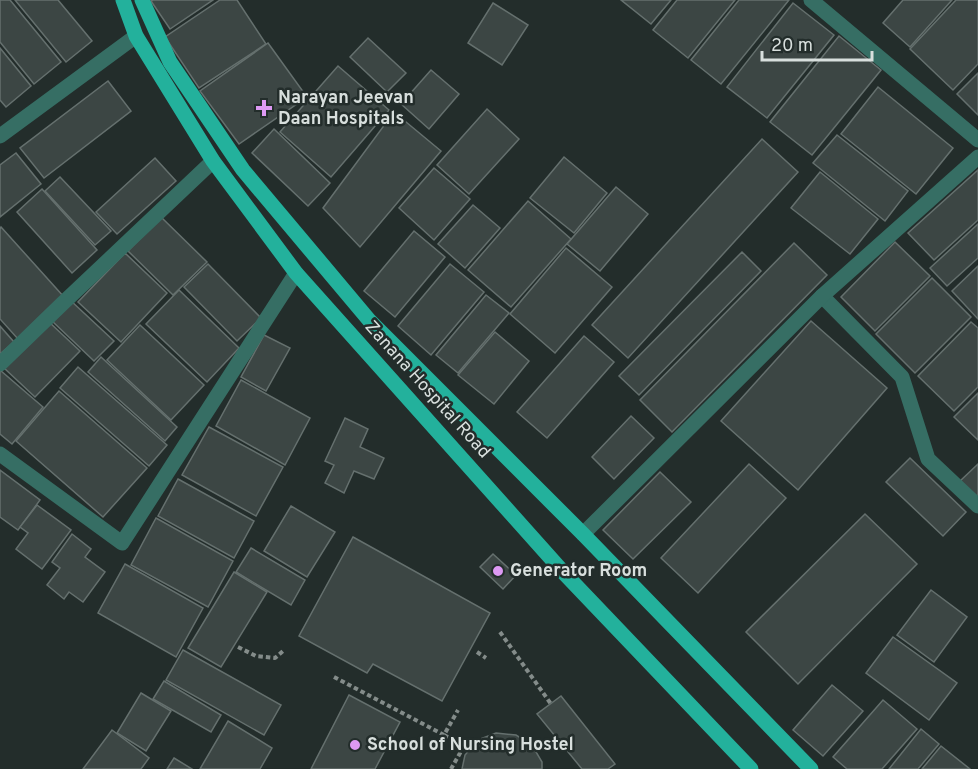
<svg xmlns="http://www.w3.org/2000/svg" width="978" height="769" font-family="Overpass,sans-serif">
<rect width="100%" height="100%" fill="#232d2b"/>
<g fill="#3c4644" stroke="#65706e" stroke-width="1.5">
<polygon points="0,0 10,0 61,62 34,84 0,42"/>
<polygon points="15,0 58,0 92,41 66,62"/>
<polygon points="153,0 213,0 170,29 151,1"/>
<polygon points="220,0 237,0 266,44 199,88 165,37"/>
<polygon points="621,0 671,0 651,24"/>
<polygon points="677,0 735,0 688,58 653,30"/>
<polygon points="739,0 789,0 721,84 691,60"/>
<polygon points="903,0 952,0 910,47 883,23"/>
<polygon points="956,0 978,0 978,64 953,90 910,49"/>
<polygon points="493,3 528,25 502,65 468,43"/>
<polygon points="793,3 834,35 767,118 727,87"/>
<polygon points="839,36 881,70 812,155 770,122"/>
<polygon points="368,38 406,73 387,92 350,57"/>
<polygon points="268,43 307,97 239,144 200,91"/>
<polygon points="0,48 31,86 6,107 0,100"/>
<polygon points="338,66 389,110 331,177 280,132"/>
<polygon points="431,70 459,94 429,129 401,104"/>
<polygon points="978,73 978,115 957,94"/>
<polygon points="108,81 131,111 44,178 20,148"/>
<polygon points="878,87 953,148 916,194 841,134"/>
<polygon points="487,109 519,139 469,194 437,165"/>
<polygon points="394,112 441,151 360,247 323,208"/>
<polygon points="274,129 330,183 308,206 252,153"/>
<polygon points="837,135 908,191 885,221 813,163"/>
<polygon points="762,139 798,172 628,358 592,325"/>
<polygon points="16,153 41,184 0,217 0,165"/>
<polygon points="564,157 607,193 574,233 530,198"/>
<polygon points="155,158 176,181 117,234 96,212"/>
<polygon points="434,168 470,199 434,240 399,208"/>
<polygon points="978,170 978,220 934,260 908,233"/>
<polygon points="820,172 878,219 850,254 791,208"/>
<polygon points="60,177 111,231 95,245 45,191"/>
<polygon points="616,187 648,214 600,271 567,244"/>
<polygon points="42,189 97,250 72,273 17,212"/>
<polygon points="528,201 571,239 511,307 468,270"/>
<polygon points="473,205 500,228 465,268 438,244"/>
<polygon points="161,217 207,262 173,295 128,251"/>
<polygon points="978,224 978,258 947,286 930,268"/>
<polygon points="1,227 64,297 18,339 0,319 0,229"/>
<polygon points="414,231 445,257 395,317 364,291"/>
<polygon points="895,242 930,276 875,331 841,297"/>
<polygon points="794,243 827,275 672,432 640,400"/>
<polygon points="566,248 612,287 555,353 510,314"/>
<polygon points="742,252 761,271 639,395 619,376"/>
<polygon points="125,253 167,293 121,342 78,302"/>
<polygon points="208,264 261,318 237,341 184,287"/>
<polygon points="450,264 484,292 431,355 398,326"/>
<polygon points="978,266 978,319 952,291"/>
<polygon points="932,278 971,317 915,373 876,334"/>
<polygon points="179,290 239,348 207,382 146,324"/>
<polygon points="486,295 509,313 458,373 436,355"/>
<polygon points="70,300 114,341 94,361 51,320"/>
<polygon points="811,321 887,388 798,490 721,421"/>
<polygon points="49,322 80,351 35,397 4,368"/>
<polygon points="971,322 978,328 978,387 954,411 918,376"/>
<polygon points="140,325 204,385 171,420 107,360"/>
<polygon points="0,326 14,342 0,354"/>
<polygon points="495,332 529,361 494,404 458,375"/>
<polygon points="264,335 290,348 266,391 241,377"/>
<polygon points="584,336 614,362 547,438 517,412"/>
<polygon points="101,357 177,427 165,441 88,372"/>
<polygon points="78,367 167,445 149,466 60,388"/>
<polygon points="0,370 43,407 12,444 0,434"/>
<polygon points="241,380 310,418 285,465 216,426"/>
<polygon points="59,391 147,468 103,517 16,441"/>
<polygon points="978,393 978,440 954,417"/>
<polygon points="631,416 654,438 614,479 592,457"/>
<polygon points="345,418 368,429 360,447 384,458 374,479 354,471 344,493 325,483 334,465 325,461"/>
<polygon points="209,427 283,467 256,516 182,475"/>
<polygon points="910,458 966,512 943,536 886,482"/>
<polygon points="749,464 786,498 698,593 661,558"/>
<polygon points="978,464 978,501 959,482"/>
<polygon points="0,470 40,500 18,530 0,517"/>
<polygon points="660,472 691,502 633,559 603,530"/>
<polygon points="178,479 254,521 234,558 158,516"/>
<polygon points="37,505 71,530 42,569 16,549 28,533 20,527"/>
<polygon points="291,506 335,532 307,577 264,551"/>
<polygon points="865,514 917,564 798,684 746,632"/>
<polygon points="156,518 233,561 208,607 131,565"/>
<polygon points="72,534 91,549 85,557 105,572 83,602 69,592 64,599 47,585 60,568 52,562"/>
<polygon points="353,537 490,613 442,701 373,664 367,673 299,636"/>
<polygon points="251,548 305,580 291,605 236,572"/>
<polygon points="493,554 516,575 503,589 480,567"/>
<polygon points="125,564 203,608 176,657 98,613"/>
<polygon points="234,572 267,592 221,667 188,648"/>
<polygon points="931,590 967,617 934,662 897,635"/>
<polygon points="893,637 957,683 929,720 866,673"/>
<polygon points="183,650 281,705 264,735 166,680"/>
<polygon points="164,681 221,715 211,732 153,699"/>
<polygon points="832,685 863,711 823,756 793,730"/>
<polygon points="141,693 171,711 146,751 117,733"/>
<polygon points="349,695 400,722 375,769 311,769"/>
<polygon points="561,696 615,764 608,769 582,769 537,714"/>
<polygon points="883,700 917,729 882,769 847,769 833,757"/>
<polygon points="228,721 272,748 260,769 200,769"/>
<polygon points="921,729 939,744 918,769 889,769"/>
<polygon points="112,730 149,758 141,769 83,769"/>
<polygon points="496,733 516,735 532,745 542,762 542,769 462,769 465,755 478,740"/>
<polygon points="941,746 970,769 922,769"/>
<polygon points="174,758 192,769 167,769"/>
</g>
<g fill="none" stroke-linecap="round" stroke-linejoin="round">
<g stroke="#848c8a" stroke-width="4" stroke-dasharray="4.5 3" stroke-linecap="butt">
<polyline points="500,632 551,704"/>
<polyline points="238,647 256,656 275,658 283,651"/>
<polyline points="477,652 486,658"/>
<polyline points="334,677 444,735 458,710"/>
<polyline points="444,735 464,746 451,769"/>
</g>
<g stroke="#366e64" stroke-width="15">
<polyline points="811,0 978,140"/>
<polyline points="0,136 136,36"/>
<polyline points="822,296 902,377 928,459 978,506"/>
<polyline points="0,364 62,304 213,161"/>
<polyline points="0,454 122,543 296,273"/>
<polyline points="583,534 822,296 978,157"/>
</g>
<g stroke="#23b19c" stroke-width="15">
<polyline points="123,0 136,36 213,161 296,273 564,573 751,769"/>
<polyline points="142,0 170,62 243,170 369,320 583,534 811,769"/>
</g>
</g>
<g fill="#dd99f3" stroke="#232d2b" stroke-width="2">
<path d="M261 99h6v6h6v6h-6v6h-6v-6h-6v-6h6z"/>
<circle cx="498" cy="571" r="6"/>
<circle cx="355" cy="745" r="6"/>
</g>
<g text-anchor="middle" dominant-baseline="central" stroke-width="5" stroke-linejoin="round" paint-order="stroke">
<g font-size="18" font-weight="bold" fill="#d8dfdd" stroke="#232d2b" text-anchor="start">
<text x="278" y="98">Narayan Jeevan<tspan x="278" dy="21">Daan Hospitals</tspan></text>
<text x="510" y="571">Generator Room</text>
<text x="367" y="745">School of Nursing Hostel</text>
</g>
<g font-size="18" fill="#d8dfdd" stroke="#232d2b">
<text transform="translate(427 390) rotate(48)">Zanana Hospital Road</text>
</g>
</g>
<path d="M762 51v9h110v-9" fill="none" stroke="#d8dfdd" stroke-width="3"/>
<text x="771" y="51" font-size="18" fill="#d8dfdd" stroke="#232d2b" stroke-width="4.5" paint-order="stroke">20 m</text>
</svg>
